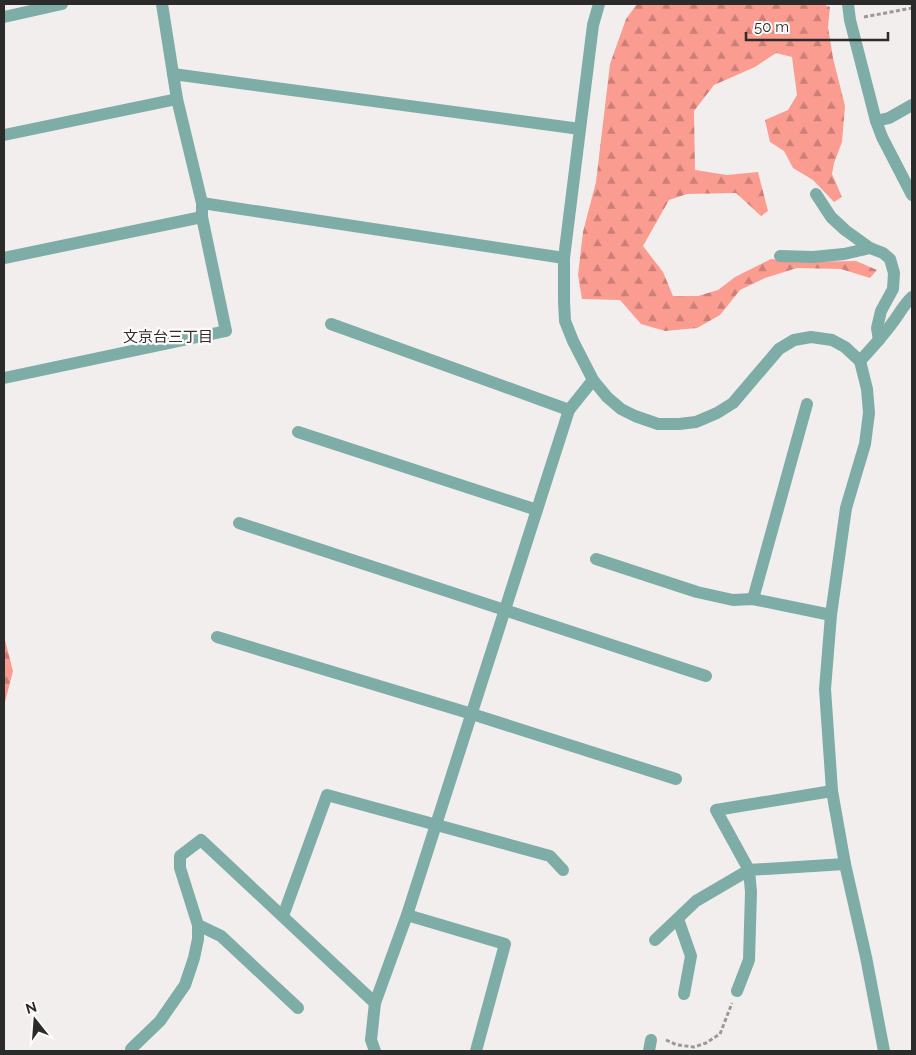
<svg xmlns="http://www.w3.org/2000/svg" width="916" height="1055" font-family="Raleway,'Noto Sans JP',sans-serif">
<defs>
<pattern id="forest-firs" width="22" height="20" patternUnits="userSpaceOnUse" patternTransform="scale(1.25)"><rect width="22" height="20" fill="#fb9c91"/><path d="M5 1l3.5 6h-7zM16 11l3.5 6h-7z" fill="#cb7f77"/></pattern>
</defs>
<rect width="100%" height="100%" fill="#f2eeed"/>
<g fill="url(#forest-firs)">
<polygon points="637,4 822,4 830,7 828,27 833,58 845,106 842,142 834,163 832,174 842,197 834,202 813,180 793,168 784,151 770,142 765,120 788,110 797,95 792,57 776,53 755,67 714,85 694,111 695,170 727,175 758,172 768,211 761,216 736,193 687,194 669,200 643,246 663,272 673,296 698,296 718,290 735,277 771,259 799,262 856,261 877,270 870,278 841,269 797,268 765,278 740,290 720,315 697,328 665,331 641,324 620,300 582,299 578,275 583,232 596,182 610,64 626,19"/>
<polygon points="4,636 13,671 4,706"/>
</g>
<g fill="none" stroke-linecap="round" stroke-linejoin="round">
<g stroke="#9b9898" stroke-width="3" stroke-dasharray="4 2.5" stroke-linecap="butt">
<polyline points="864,17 912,8"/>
<polyline points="666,1040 677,1045 694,1047 706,1043 720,1034 732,1003"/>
</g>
<g stroke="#7dada6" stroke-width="12">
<polyline points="848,4 850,20 876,121 882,137 912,195"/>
<polyline points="4,17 62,4"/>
<polyline points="173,74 580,129"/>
<polyline points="876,121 889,118 912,105"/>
<polyline points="4,135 177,99"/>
<polyline points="816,194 831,217 845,230 870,248 883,253 890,259 894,273 893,289 881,311 877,328 879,340"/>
<polyline points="202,203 564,258"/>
<polyline points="780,256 813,257 844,254 870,248"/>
<polyline points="4,258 202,217"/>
<polyline points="331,324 569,410"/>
<polyline points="860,361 867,389 869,413 865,444 846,508 831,615 825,689 832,791 845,864 866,957 884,1051"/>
<polyline points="4,378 226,331 202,217 202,203 177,99 162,4"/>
<polyline points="298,432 537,510"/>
<polyline points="239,523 706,676"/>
<polyline points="596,559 697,592 733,600 753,599 831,615"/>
<polyline points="753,599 807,404"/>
<polyline points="217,637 472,714 676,779"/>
<polyline points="407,915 505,944 476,1051"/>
<polyline points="283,916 327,795 550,856 563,870"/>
<polyline points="678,919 691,956 684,994"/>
<polyline points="198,925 221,936 298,1008"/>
<polyline points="655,940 696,901 749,870 716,810 832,791"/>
<polyline points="737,991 749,960 751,892 749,870 845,864"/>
<polyline points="131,1051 131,1049 160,1021 185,985 194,958 198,939 198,925 180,868 180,856 201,840 375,1003"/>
<polyline points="375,1051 371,1040 375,1003 407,915 569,410 593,380"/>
<polyline points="649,1051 651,1040"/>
</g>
<path stroke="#7dada6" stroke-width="12" d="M599,4L593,25L564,258V301L565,321L573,341L593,380L607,397L621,409L635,416L658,424H679L696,422L717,413L733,403L779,349L794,340L811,337L832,340L845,347L860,361C871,349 883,336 893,322C900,313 904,304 912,297"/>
</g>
<g text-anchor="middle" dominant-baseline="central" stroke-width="4.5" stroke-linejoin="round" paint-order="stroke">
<g font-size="15" fill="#302d2c" stroke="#fefcfb">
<text x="168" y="337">文京台三丁目</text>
</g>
</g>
<rect width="916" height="1055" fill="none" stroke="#2c2b2b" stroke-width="10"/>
<g transform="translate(35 1020) rotate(343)" stroke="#fefcfb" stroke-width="4" paint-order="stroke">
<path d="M0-4L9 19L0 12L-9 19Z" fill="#2c2b2b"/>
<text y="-8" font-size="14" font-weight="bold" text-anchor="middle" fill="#2c2b2b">N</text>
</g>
<path d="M746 32v8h142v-8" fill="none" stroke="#2c2b2b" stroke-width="2.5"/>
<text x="754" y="32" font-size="15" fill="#2c2b2b" stroke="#fefcfb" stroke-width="4" paint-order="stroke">50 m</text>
</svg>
